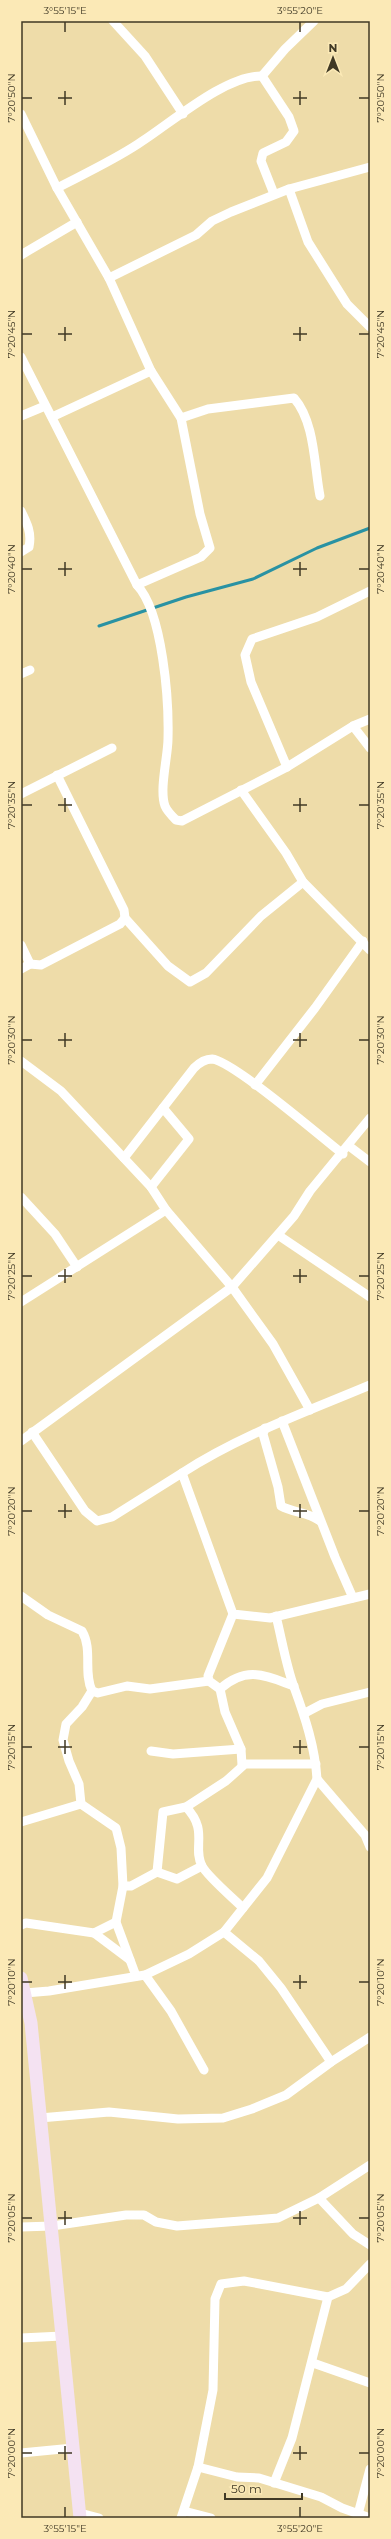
<svg xmlns="http://www.w3.org/2000/svg" width="391" height="2539" font-family="Montserrat,sans-serif">
<rect width="100%" height="100%" fill="#eedca9"/>
<g fill="none" stroke-linecap="round" stroke-linejoin="round">
<polyline stroke="#2992a3" stroke-width="3" points="99,626 186,597 253,579 317,548 370,528"/>
<g stroke="#fff" stroke-width="9">
<polyline points="113,21 145,56 183,114"/>
<polyline points="262,76 289,117 294,131 286,142 263,153 261,161 274,194"/>
<polyline points="262,76 285,49 314,21"/>
<polyline points="21,114 57,188 109,278 151,371 181,418 200,514 210,548 201,557 137,585"/>
<path d="M57,188C84,174 112,161 138,144C170,124 225,75 262,76"/>
<polyline points="289,189 308,242 347,304 370,327"/>
<polyline points="21,255 77,222"/>
<polyline points="109,278 196,235 212,221 231,212 289,189 370,167"/>
<path d="M21,357L137,585C163,613 169,701 168,739C168,756 159,790 165,806C167,811 172,816 176,820L182,821L287,767L353,726L370,719"/>
<polyline points="21,416 45,406"/>
<polyline points="52,417 151,371"/>
<path d="M181,418L208,409L294,398C315,422 314,465 320,496"/>
<path d="M21,511C27,523 32,533 29,547L21,552"/>
<polyline points="21,674 30,670"/>
<polyline points="353,726 370,748"/>
<polyline points="287,767 251,682 245,655 252,639 317,617 370,591"/>
<polyline points="57,775 124,910 125,918 168,966 190,982 206,973 261,916 303,882"/>
<polyline points="241,790 286,853 303,882 370,950"/>
<polyline points="21,794 112,748"/>
<polyline points="21,945 30,964"/>
<polyline points="21,969 30,964 41,965 120,924 125,918"/>
<polyline points="21,1061 61,1091 151,1187 166,1210 232,1287 273,1344 310,1410"/>
<polyline points="255,1085 315,1008 363,941"/>
<polyline points="349,1146 370,1162"/>
<path d="M124,1158L194,1068C199,1063 204,1059 212,1059C233,1061 321,1137 343,1154"/>
<polyline points="151,1187 189,1139 163,1108"/>
<polyline points="21,1197 55,1234 77,1267"/>
<polyline points="278,1235 370,1297"/>
<polyline points="21,1302 166,1210"/>
<polyline points="282,1421 335,1557 353,1598"/>
<path d="M265,1428L263,1434L278,1487L281,1506C294,1513 308,1512 320,1521"/>
<polyline points="32,1432 85,1511 97,1521 112,1517 182,1473 233,1614 270,1618 370,1594"/>
<polyline points="21,1441 232,1287 294,1216 310,1191 370,1118"/>
<path d="M182,1473C241,1435 306,1412 370,1385"/>
<path d="M21,1596L48,1615L82,1631C93,1650 83,1672 92,1691"/>
<polyline points="233,1614 208,1676 209,1681 220,1689 225,1712 241,1749 242,1765"/>
<path d="M220,1689C247,1665 266,1676 294,1686"/>
<polyline points="92,1691 98,1693 127,1686 150,1689 209,1681"/>
<polyline points="305,1713 322,1704 370,1692"/>
<polyline points="151,1751 173,1754 241,1749"/>
<polyline points="317,1779 365,1835 370,1847"/>
<polyline points="81,1804 79,1784 69,1761 63,1740 66,1724 82,1707 92,1691"/>
<path d="M186,1807C209,1831 192,1847 202,1866C208,1877 233,1898 243,1908"/>
<polyline points="21,1822 81,1804 116,1828 121,1848 123,1886 116,1922 136,1976"/>
<polyline points="157,1872 163,1812 186,1807 226,1781 245,1764 316,1764"/>
<polyline points="123,1886 131,1886 157,1872 177,1879 202,1866"/>
<polyline points="21,1925 26,1923 94,1933 116,1922"/>
<polyline points="224,1932 259,1961 281,1988 331,2062"/>
<polyline points="94,1933 130,1960"/>
<polyline points="145,1975 171,2011 204,2070"/>
<path d="M25,1993L49,1991L145,1975L189,1954L224,1932L267,1878L317,1779C315,1747 305,1717 294,1687C286,1665 282,1640 276,1616"/>
<polyline points="40,2118 109,2112 178,2119 223,2118 252,2109 286,2095 331,2062 370,2037"/>
<polyline points="319,2198 353,2234 370,2245"/>
<polyline points="21,2227 52,2226 126,2215 144,2215 156,2222 177,2226 278,2218 319,2198 370,2165"/>
<polyline points="21,2338 62,2336"/>
<polyline points="313,2363 370,2383"/>
<polyline points="21,2453 73,2448"/>
<polyline points="198,2467 237,2477 259,2478 321,2497 342,2508 370,2518"/>
<polyline points="274,2483 292,2438 328,2297"/>
<polyline points="184,2511 211,2518"/>
<polyline points="80,2513 99,2518"/>
<polyline points="181,2518 198,2467 213,2390 215,2299 221,2284 244,2281 328,2297 346,2289 370,2264"/>
<polyline points="357,2518 370,2469"/>
</g>
<polyline stroke="#f4e2f2" stroke-width="13" points="21,1978 31,2023 80,2518"/>
</g>
<path fill="none" stroke="#403925" stroke-width="1.5" d="M65,22V32M300,22V32M65,91V105M300,91V105M22,98H32M58,98H72M293,98H307M359,98H369M65,327V341M300,327V341M22,334H32M58,334H72M293,334H307M359,334H369M65,562V576M300,562V576M22,569H32M58,569H72M293,569H307M359,569H369M65,798V812M300,798V812M22,805H32M58,805H72M293,805H307M359,805H369M65,1033V1047M300,1033V1047M22,1040H32M58,1040H72M293,1040H307M359,1040H369M65,1269V1283M300,1269V1283M22,1276H32M58,1276H72M293,1276H307M359,1276H369M65,1504V1518M300,1504V1518M22,1511H32M58,1511H72M293,1511H307M359,1511H369M65,1740V1754M300,1740V1754M22,1747H32M58,1747H72M293,1747H307M359,1747H369M65,1975V1989M300,1975V1989M22,1982H32M58,1982H72M293,1982H307M359,1982H369M65,2211V2225M300,2211V2225M22,2218H32M58,2218H72M293,2218H307M359,2218H369M65,2446V2460M300,2446V2460M22,2453H32M58,2453H72M293,2453H307M359,2453H369M65,2507V2517M300,2507V2517"/>
<rect width="391" height="2539" fill="none" stroke="#fbe9b6" stroke-width="44"/>
<g transform="translate(333 58)" stroke="#fbe9b6" stroke-width="3" paint-order="stroke">
<path d="M0-3L7 15L0 10L-7 15Z" fill="#403925"/>
<text y="-6" font-size="11" font-weight="bold" text-anchor="middle" fill="#403925">N</text>
</g>
<path d="M225 2493v6h77v-6" fill="none" stroke="#403925" stroke-width="2"/>
<text x="231" y="2493" font-size="12" fill="#403925" stroke="#fbe9b6" stroke-width="3" paint-order="stroke">50 m</text>
<rect x="22" y="22" width="347" height="2495" fill="none" stroke="#403925" stroke-width="1.5"/>
<g font-size="10" text-anchor="middle" fill="#403925">
<text x="65" y="14">3°55'15"E</text>
<text x="300" y="14">3°55'20"E</text>
<text transform="translate(11 98) rotate(-90)" y="4">7°20'50"N</text>
<text transform="translate(380 98) rotate(-90)" y="4">7°20'50"N</text>
<text transform="translate(11 334) rotate(-90)" y="4">7°20'45"N</text>
<text transform="translate(380 334) rotate(-90)" y="4">7°20'45"N</text>
<text transform="translate(11 569) rotate(-90)" y="4">7°20'40"N</text>
<text transform="translate(380 569) rotate(-90)" y="4">7°20'40"N</text>
<text transform="translate(11 805) rotate(-90)" y="4">7°20'35"N</text>
<text transform="translate(380 805) rotate(-90)" y="4">7°20'35"N</text>
<text transform="translate(11 1040) rotate(-90)" y="4">7°20'30"N</text>
<text transform="translate(380 1040) rotate(-90)" y="4">7°20'30"N</text>
<text transform="translate(11 1276) rotate(-90)" y="4">7°20'25"N</text>
<text transform="translate(380 1276) rotate(-90)" y="4">7°20'25"N</text>
<text transform="translate(11 1511) rotate(-90)" y="4">7°20'20"N</text>
<text transform="translate(380 1511) rotate(-90)" y="4">7°20'20"N</text>
<text transform="translate(11 1747) rotate(-90)" y="4">7°20'15"N</text>
<text transform="translate(380 1747) rotate(-90)" y="4">7°20'15"N</text>
<text transform="translate(11 1982) rotate(-90)" y="4">7°20'10"N</text>
<text transform="translate(380 1982) rotate(-90)" y="4">7°20'10"N</text>
<text transform="translate(11 2218) rotate(-90)" y="4">7°20'05"N</text>
<text transform="translate(380 2218) rotate(-90)" y="4">7°20'05"N</text>
<text transform="translate(11 2453) rotate(-90)" y="4">7°20'00"N</text>
<text transform="translate(380 2453) rotate(-90)" y="4">7°20'00"N</text>
<text x="65" y="2532">3°55'15"E</text>
<text x="300" y="2532">3°55'20"E</text>
</g>
</svg>
